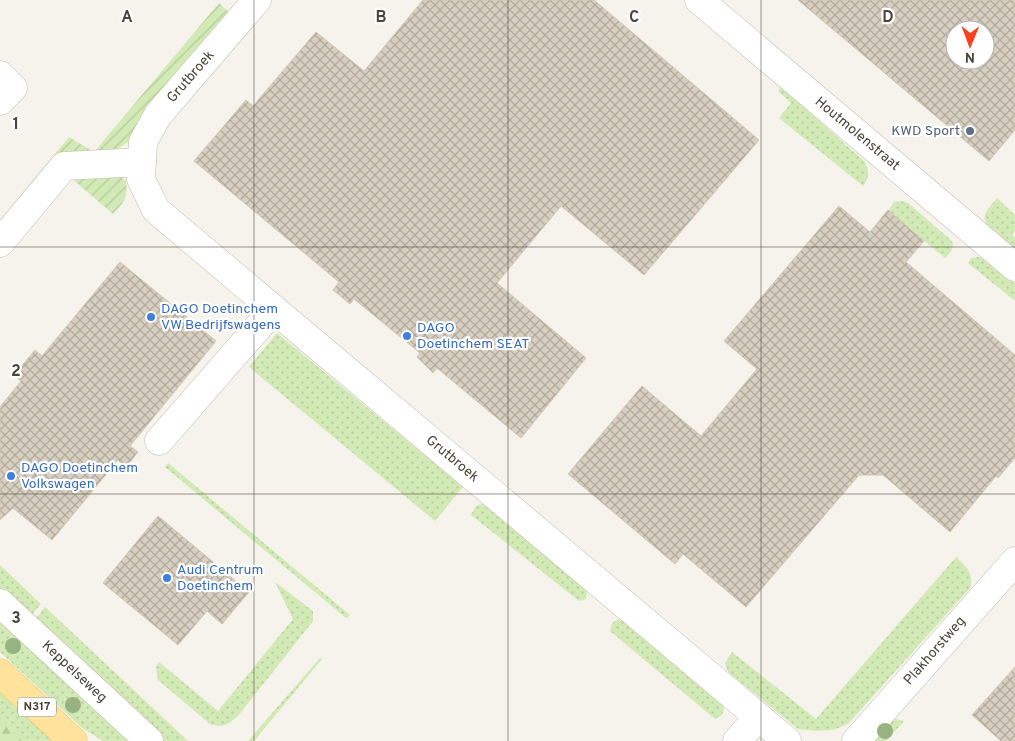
<svg xmlns="http://www.w3.org/2000/svg" width="1015" height="741" font-family="Overpass,sans-serif">
<defs>
<pattern id="grass-dots" width="8" height="8" patternUnits="userSpaceOnUse" patternTransform="scale(1.25)"><rect width="8" height="8" fill="#d2eab5"/><path d="M2 2h.1M6 6h.1" fill="none" stroke="#b6ca9c" stroke-width="1.8" stroke-linecap="round"/></pattern>
<pattern id="forest-firs" width="22" height="20" patternUnits="userSpaceOnUse" patternTransform="scale(1.25)"><rect width="22" height="20" fill="#d2eab5"/><path d="M5 1l3.5 6h-7zM16 11l3.5 6h-7z" fill="#b6ca9c"/></pattern>
<pattern id="garden-furrows" width="10" height="10" patternUnits="userSpaceOnUse" patternTransform="scale(1.25)"><rect width="10" height="10" fill="#d2eab5"/><path d="M-1 1l2-2M0 10L10 0M9 11l2-2" fill="none" stroke="#b6ca9c"/></pattern>
<pattern id="building-cross-hatch" width="8" height="8" patternUnits="userSpaceOnUse" patternTransform="scale(1.25)"><rect width="8" height="8" fill="#d8cfc1"/><path d="M0 0l8 8M0 8l8-8" fill="none" stroke="#b1aa9e"/></pattern>
</defs>
<rect width="100%" height="100%" fill="#f6f3ec"/>
<g fill="url(#grass-dots)">
<path d="M781,87L865,162C869,172 870,177 863,186L779,118L791,103L778,91Z"/>
<path d="M997,198L1015,215V230L1012,234L1015,237V250C1006,243 981,228 985,215C987,209 993,203 997,198Z"/>
<path d="M902,201L908,203L952,241C954,250 951,252 945,258L888,211L894,202Z"/>
<polygon points="978,257 985,258 1015,284 1015,301 968,263 971,258"/>
<polygon points="277,333 463,487 435,521 249,367"/>
<polygon points="168,463 350,615 346,618 165,467"/>
<polygon points="482,504 489,507 585,586 587,592 586,599 579,601 471,515 476,506"/>
<path d="M956,557C967,568 972,570 971,587L848,724L833,730L817,731L798,729L728,672L725,663L732,652L816,719Z"/>
<polygon points="0,565 41,604 29,618 0,591"/>
<path d="M275,582L313,611V621L238,716C227,725 224,728 210,724L158,680L156,667L159,662L218,711L293,619Z"/>
<polygon points="45,607 188,741 158,741 34,621"/>
<polygon points="0,613 137,741 103,741 82,728 0,652"/>
<polygon points="619,619 627,620 722,700 724,708 722,715 715,719 610,631 613,622"/>
<polygon points="320,658 322,659 254,741 248,741"/>
<polygon points="0,691 54,741 30,741 0,713"/>
<polygon points="896,719 904,721 886,741 872,741 886,722"/>
</g>
<polygon fill="url(#forest-firs)" points="0,713 30,741 0,741"/>
<g fill="url(#garden-furrows)">
<polygon points="219,3 232,15 128,142 0,226 0,220 69,137 94,152"/>
<path d="M121,177L126,181C128,198 124,202 113,214L71,178Z"/>
</g>
<g fill="url(#building-cross-hatch)" stroke="#d3c7b4" fill-rule="evenodd">
<polygon points="423,0 594,0 759,140 644,275 561,206 497,283 586,358 521,438 437,368 433,373 417,357 420,353 354,299 350,304 333,290 339,282 194,161 246,100 253,106 316,32 364,71"/>
<path d="M798,0H1015V130L989,161ZM955,30H985V60H955Z"/>
<polygon points="839,206 870,232 888,210 924,241 906,262 1015,355 1015,458 998,478 996,476 950,532 883,475 859,475 746,607 683,554 675,564 568,474 642,386 701,436 757,369 724,341"/>
<polygon points="120,262 216,341 130,446 138,452 126,467 118,460 52,540 13,508 0,520 0,407 21,381 14,375 35,350 42,356"/>
<polygon points="158,516 249,592 222,624 207,611 178,645 103,583"/>
<polygon points="1015,667 1015,741 1001,741 972,715"/>
</g>
<g fill="none" stroke-linecap="round" stroke-linejoin="round">
<g stroke="#c2bbae" stroke-width="29">
<g id="minor">
<polyline points="257,0 158,115 143,142 141,179 156,210 787,741"/>
<polyline points="699,0 1015,267"/>
<polyline points="0,75 13,88 0,101"/>
<polyline points="0,243 64,166 142,162"/>
<polyline points="159,441 274,309"/>
<polyline points="0,603 149,741"/>
<polyline points="737,741 758,717"/>
<polyline points="856,741 1015,561"/>
</g>
</g>
<g stroke="#e6c16a" stroke-width="29">
<polyline id="major" points="0,673 73,741"/>
</g>
<use href="#minor" stroke="#fff" stroke-width="28"/>
<use href="#major" stroke="#ffe39c" stroke-width="28"/>
</g>
<g fill="#97b381">
<circle cx="13" cy="646" r="8"/>
<circle cx="73" cy="705" r="8"/>
<circle cx="885" cy="731" r="8"/>
</g>
<path fill="none" stroke="#4b4439" stroke-width="1" stroke-opacity="0.55" d="M254,0V741M508,0V741M761,0V741M0,247H1015M0,494H1015"/>
<circle fill="#5c6f8a" stroke="#fff" stroke-width="2" cx="970" cy="131" r="5"/>
<g fill="#3f7fe0" stroke="#fff" stroke-width="2">
<circle cx="151" cy="317" r="5"/>
<circle cx="407" cy="336" r="5"/>
<circle cx="11" cy="476" r="5"/>
<circle cx="167" cy="578" r="5"/>
</g>
<g text-anchor="middle" dominant-baseline="central" stroke-width="4.5" stroke-linejoin="round" paint-order="stroke">
<rect fill="#fff" stroke="#817c74" stroke-width="1" x="18" y="697.5" width="38" height="19" rx="4"/>
<g font-size="12" font-weight="bold" fill="#4b4439">
<text x="37" y="707">N317</text>
</g>
<g font-size="14" fill="#4b4439" stroke="#fff">
<text transform="translate(191 77) rotate(-49)">Grutbroek</text>
<text transform="translate(857 134) rotate(40)">Houtmolenstraat</text>
<text transform="translate(452 459) rotate(40)">Grutbroek</text>
<text transform="translate(935 651) rotate(-49)">Plakhorstweg</text>
<text transform="translate(74 672) rotate(43)">Keppelseweg</text>
</g>
<g font-size="14" fill="#4e5e75" stroke="#fff" text-anchor="end">
<text x="960" y="131">KWD Sport</text>
</g>
<g font-size="14" fill="#366cbe" stroke="#fff" text-anchor="start">
<text x="161" y="309">DAGO Doetinchem<tspan x="161" dy="16">VW Bedrijfswagens</tspan></text>
<text x="417" y="328">DAGO<tspan x="417" dy="16">Doetinchem SEAT</tspan></text>
<text x="21" y="468">DAGO Doetinchem<tspan x="21" dy="16">Volkswagen</tspan></text>
<text x="177" y="570">Audi Centrum<tspan x="177" dy="16">Doetinchem</tspan></text>
</g>
</g>
<g font-size="16" text-anchor="middle" font-weight="bold" fill="#4b4439" stroke="#fff" stroke-width="4.5" stroke-linejoin="round" paint-order="stroke">
<text x="127" y="22">A</text>
<text x="381" y="22">B</text>
<text x="634" y="22">C</text>
<text x="888" y="22">D</text>
<text x="16" y="129">1</text>
<text x="16" y="376">2</text>
<text x="16" y="623">3</text>
</g>
<g transform="translate(970 45) rotate(181)"><circle r="24" fill="#ffffff" stroke="#b7b4b0"/>
<path d="M0-4L9 19L0 12L-9 19Z" fill="#fc3f1d"/>
<text y="-8" font-size="14" font-weight="bold" text-anchor="middle" fill="#4b4439">N</text>
</g>
</svg>
